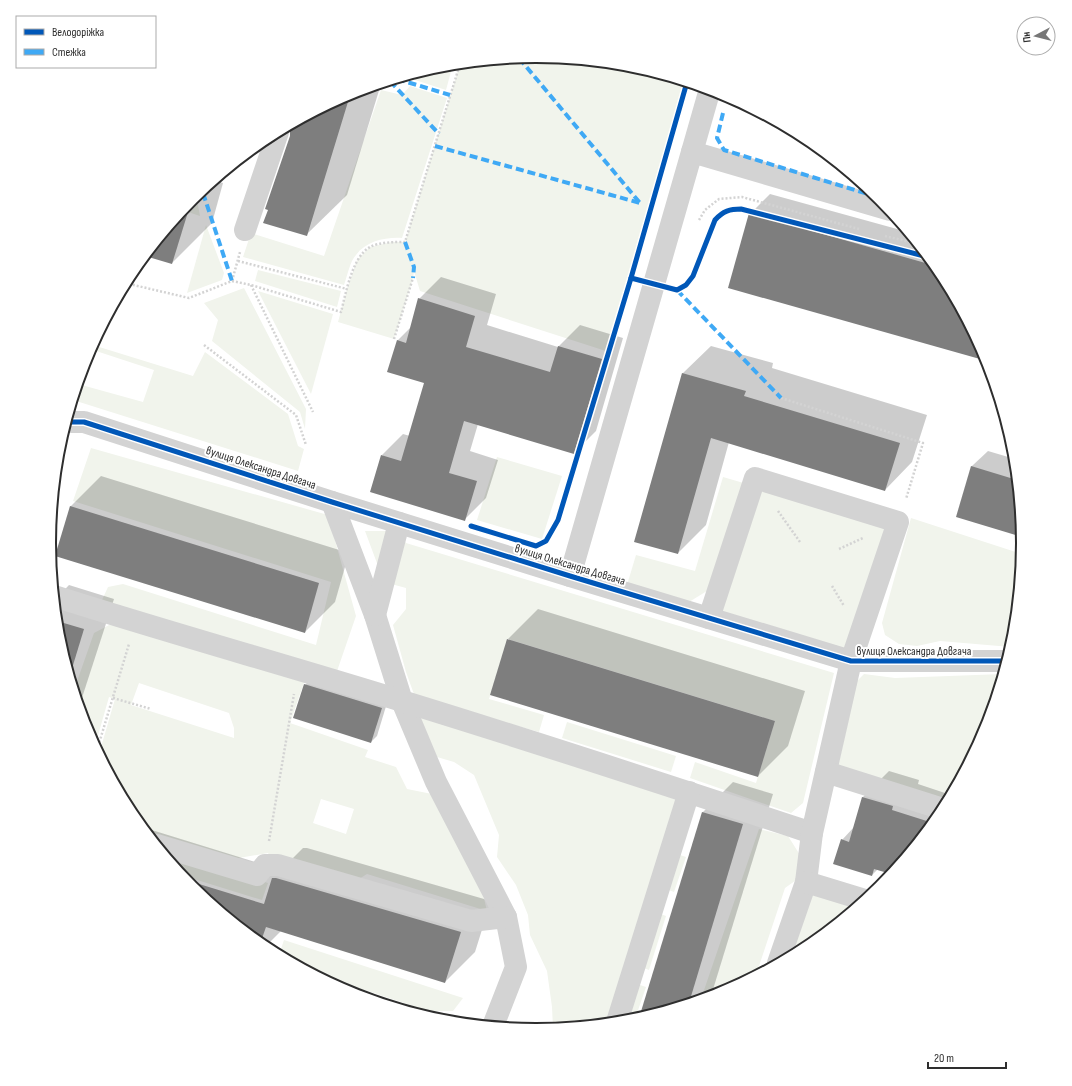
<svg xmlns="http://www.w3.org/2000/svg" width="1072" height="1086" font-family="'Sofia Sans Condensed',sans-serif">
<rect width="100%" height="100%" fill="#fff"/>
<g fill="#f1f4ec" fill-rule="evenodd">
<polygon points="536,56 631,65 687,82 609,352 420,291 414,271 413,278 394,339 338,322 347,289 357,260 370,247 392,242 405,242 460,64"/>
<polygon points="453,64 446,90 415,80 417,73 441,65"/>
<path d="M410,86L447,98L402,238C386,237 366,241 356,255C350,261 347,277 344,285L243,257L251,233L324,256L381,90L402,95Z"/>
<polygon points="196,195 200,216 182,210"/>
<polygon points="206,225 224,273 222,280 187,293"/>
<polygon points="258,270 341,291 337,307 255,281"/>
<polygon points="244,288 306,409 305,429 300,412 212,341 218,320 204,303"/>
<polygon points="258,291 333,314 311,394"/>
<polygon points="102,327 96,346 193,376 205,352 288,414 298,446 304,449 298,471 73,400 78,384 143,402 154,370 90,349"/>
<polygon points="91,448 328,515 356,616 335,677 102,600 108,587 123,584 316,645 331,582 73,501"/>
<polygon points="497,457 562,476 542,539 477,520"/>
<polygon points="723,477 747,484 715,586 689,602 627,585 636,555 695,571"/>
<polygon points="755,478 898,522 851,661 709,618"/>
<polygon points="911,518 1022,554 1014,638 1011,647 940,641 917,646 899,644 885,635 882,623"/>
<polygon points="365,531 397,531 406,543 834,673 803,803 791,813 690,778 695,762 756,783 775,721 508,639 489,699 544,715 539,732 415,697 406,672 393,625 406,609 406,588 384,582"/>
<path d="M111,624L306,677L290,723L368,750L365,757L396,767L407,789L432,794L480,882L487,911L367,874L354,882L272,860L268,853L227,860L149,836L131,813L99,754L115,699L109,697L95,746L86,729L74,690L94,633ZM139,683L229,713L234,728V738L131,705ZM321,799L354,809L346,834L313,823Z"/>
<polygon points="864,674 895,678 1003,674 986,730 948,800 838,766 857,681"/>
<polygon points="420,717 678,797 611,1023 553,1028 552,1007 547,971 530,935 528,915 516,885 497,857 499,835 474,775 454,762 437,757"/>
<polygon points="567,722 676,756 671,772 562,738"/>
<polygon points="759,829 788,836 800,855 799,878 785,888 756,975 722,993 701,999"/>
<polygon points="161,850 268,883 262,900 181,875"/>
<polygon points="677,854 686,857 674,892 666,889"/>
<polygon points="807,890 858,906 806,948 787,959"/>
<polygon points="658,913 666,916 649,970 641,967"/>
<polygon points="284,940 463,998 453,1011 428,1011 313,973 279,955"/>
<polygon points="637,984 646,987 635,1019 630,1021 626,1019"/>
</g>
<g fill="#0003">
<polygon points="381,84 347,195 307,234 269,209 350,93"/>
<polygon points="214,180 223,183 212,223 172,263 146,255 192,198"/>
<polygon points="770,194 908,232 941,273 987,360 729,287 750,214"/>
<polygon points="441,277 496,294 487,325 558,347 580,325 623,338 596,431 574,453 478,424 470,451 498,460 486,498 465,519 382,455 403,434 410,436 426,383 397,341 412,326 419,299"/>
<polygon points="711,346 773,363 772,368 927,415 912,462 885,490 729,442 706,525 678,553 683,373"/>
<polygon points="988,451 1015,459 1022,536 957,516 972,466"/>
<polygon points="101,476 349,553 335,602 305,632 57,556 71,506"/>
<polygon points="69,585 114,599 79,707 58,638 55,600"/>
<polygon points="538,609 805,691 788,746 758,776 508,639"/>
<polygon points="310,680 387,703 377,736 371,742 305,685"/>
<polygon points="889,771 919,780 918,784 951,795 941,814 892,873 878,869 872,875 842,840 854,827 863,797"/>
<polygon points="733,782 773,794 711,996 640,1018 703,812"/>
<polygon points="142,827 281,870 303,848 307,848 491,901 475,952 445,982 281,931 265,947 191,887"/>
</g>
<g fill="#7e7e7e">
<polygon points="351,92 307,236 263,223 268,210 265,209 290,136 290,130 288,126"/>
<polygon points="192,199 172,264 145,256"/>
<polygon points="749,213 936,266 941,273 987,361 728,288"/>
<polygon points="418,298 475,316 466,347 550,372 558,346 602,359 574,454 464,421 449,473 477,481 465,521 370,492 381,455 401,461 424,383 387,372 397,340 406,343"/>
<polygon points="682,373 746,391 744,396 900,443 885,491 711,438 678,554 634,542"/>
<polygon points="971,466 1017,480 1022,537 956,517"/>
<polygon points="70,506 319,583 305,633 55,556"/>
<polygon points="57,621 84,629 70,675 58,638"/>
<polygon points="507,639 775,721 758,777 490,695"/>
<polygon points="304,684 382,708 371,743 293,718"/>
<polygon points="862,797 893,806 892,810 933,823 891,874 874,869 872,876 833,864 841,839 849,842"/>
<polygon points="702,812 743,824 689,1003 639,1018"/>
<polygon points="272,878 276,878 461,932 445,983 266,927 260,944 191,887 186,880 264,904"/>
</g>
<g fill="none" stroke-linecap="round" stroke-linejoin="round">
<g stroke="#d3d3d3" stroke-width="2.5" stroke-dasharray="2 2" stroke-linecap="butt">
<polyline points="699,220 705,210 719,199 742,197 859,229"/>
<polyline points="885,236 918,244"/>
<polyline points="238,261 347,289"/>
<path d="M232,281L251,285L341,312C346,293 352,257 370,247C379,242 395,242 405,242L460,64"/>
<polyline points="125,283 189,298 232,281 240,252"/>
<polyline points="251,285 313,412"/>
<polyline points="394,339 413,278"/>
<polyline points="204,345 296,415 306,445"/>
<polyline points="781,398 923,443 906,499"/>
<polyline points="778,511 800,542"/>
<polyline points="839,549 863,538"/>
<polyline points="832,586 844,606"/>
<polyline points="113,698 151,709"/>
<polyline points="97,750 129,644"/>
<polyline points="269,841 294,694"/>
</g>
<g stroke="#d3d3d3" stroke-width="22">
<polyline points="692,152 710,89"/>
<polyline points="245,230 278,132"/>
<polyline points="66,422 84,422 332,502 570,576 851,661 1007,661"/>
<polyline points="332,502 375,615 402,701 436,782 506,917 516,967 493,1026"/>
<polyline points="570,576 692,152 890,210"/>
<path d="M54,596C170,633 286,665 402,701C539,743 676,788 812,833"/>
<polyline points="375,615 399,523"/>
<polyline points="709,618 755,478 898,522 851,661 812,833 806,882 778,963"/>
<polyline points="826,772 943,809"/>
<polyline points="157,845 257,875 265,865 278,865 471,921 506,917"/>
<polyline points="806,882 865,900"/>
<polyline points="617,1022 689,792"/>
</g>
<g stroke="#3fa9f5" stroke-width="4" stroke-dasharray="8 4" stroke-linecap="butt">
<polyline points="519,58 640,203"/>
<polyline points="397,79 450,95"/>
<polyline points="390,81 439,134"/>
<polyline points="723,113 717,138 724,150 878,197"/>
<polyline points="435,146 640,203"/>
<polyline points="203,193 232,281"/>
<polyline points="405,242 414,267 413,278"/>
<polyline points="677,290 781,398"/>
</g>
<g stroke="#fff" stroke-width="8">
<g id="cycleway">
<polyline points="631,278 687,82"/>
<polyline points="66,422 84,422 332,502 570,576 851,661 1007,661"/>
<path d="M471,526L536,546L546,541L558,520L631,278L677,290L686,285L693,276L715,220C723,211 730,209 741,209L928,257"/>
</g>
</g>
<use href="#cycleway" stroke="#0057b8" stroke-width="5"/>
</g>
<g text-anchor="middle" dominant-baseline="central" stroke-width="4" stroke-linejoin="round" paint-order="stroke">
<g font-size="12" fill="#2e2e2e" stroke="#fff">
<text transform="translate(261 468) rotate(18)">вулиця Олександра Довгача</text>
<text transform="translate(570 565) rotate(17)">вулиця Олександра Довгача</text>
<text x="914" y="651">вулиця Олександра Довгача</text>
</g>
</g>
<path d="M0 0H1072V1086H0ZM56 543a480 480 0 1 1 960 0a480 480 0 1 1-960 0Z" fill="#fff" fill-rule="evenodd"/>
<path fill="none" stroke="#2e2e2e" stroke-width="2" d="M56 543a480 480 0 1 1 960 0a480 480 0 1 1-960 0Z"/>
<rect x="16" y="16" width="140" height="52" fill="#ffffff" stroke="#ababab"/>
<rect x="24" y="29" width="20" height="6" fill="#0057b8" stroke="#ababab"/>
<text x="52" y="36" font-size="12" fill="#2e2e2e">Велодоріжка</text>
<rect x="24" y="49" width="20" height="6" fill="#3fa9f5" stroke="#ababab"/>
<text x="52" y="56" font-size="12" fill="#2e2e2e">Стежка</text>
<g transform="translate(1036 36) rotate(263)"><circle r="19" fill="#ffffff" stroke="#ababab"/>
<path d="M0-3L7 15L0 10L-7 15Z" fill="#777777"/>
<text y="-6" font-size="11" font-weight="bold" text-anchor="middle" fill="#2e2e2e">Пн</text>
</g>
<path d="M928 1062v6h78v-6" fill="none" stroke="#2e2e2e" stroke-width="2"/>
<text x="934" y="1062" font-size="12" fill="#2e2e2e" stroke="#ffffff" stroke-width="3" paint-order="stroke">20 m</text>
</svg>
